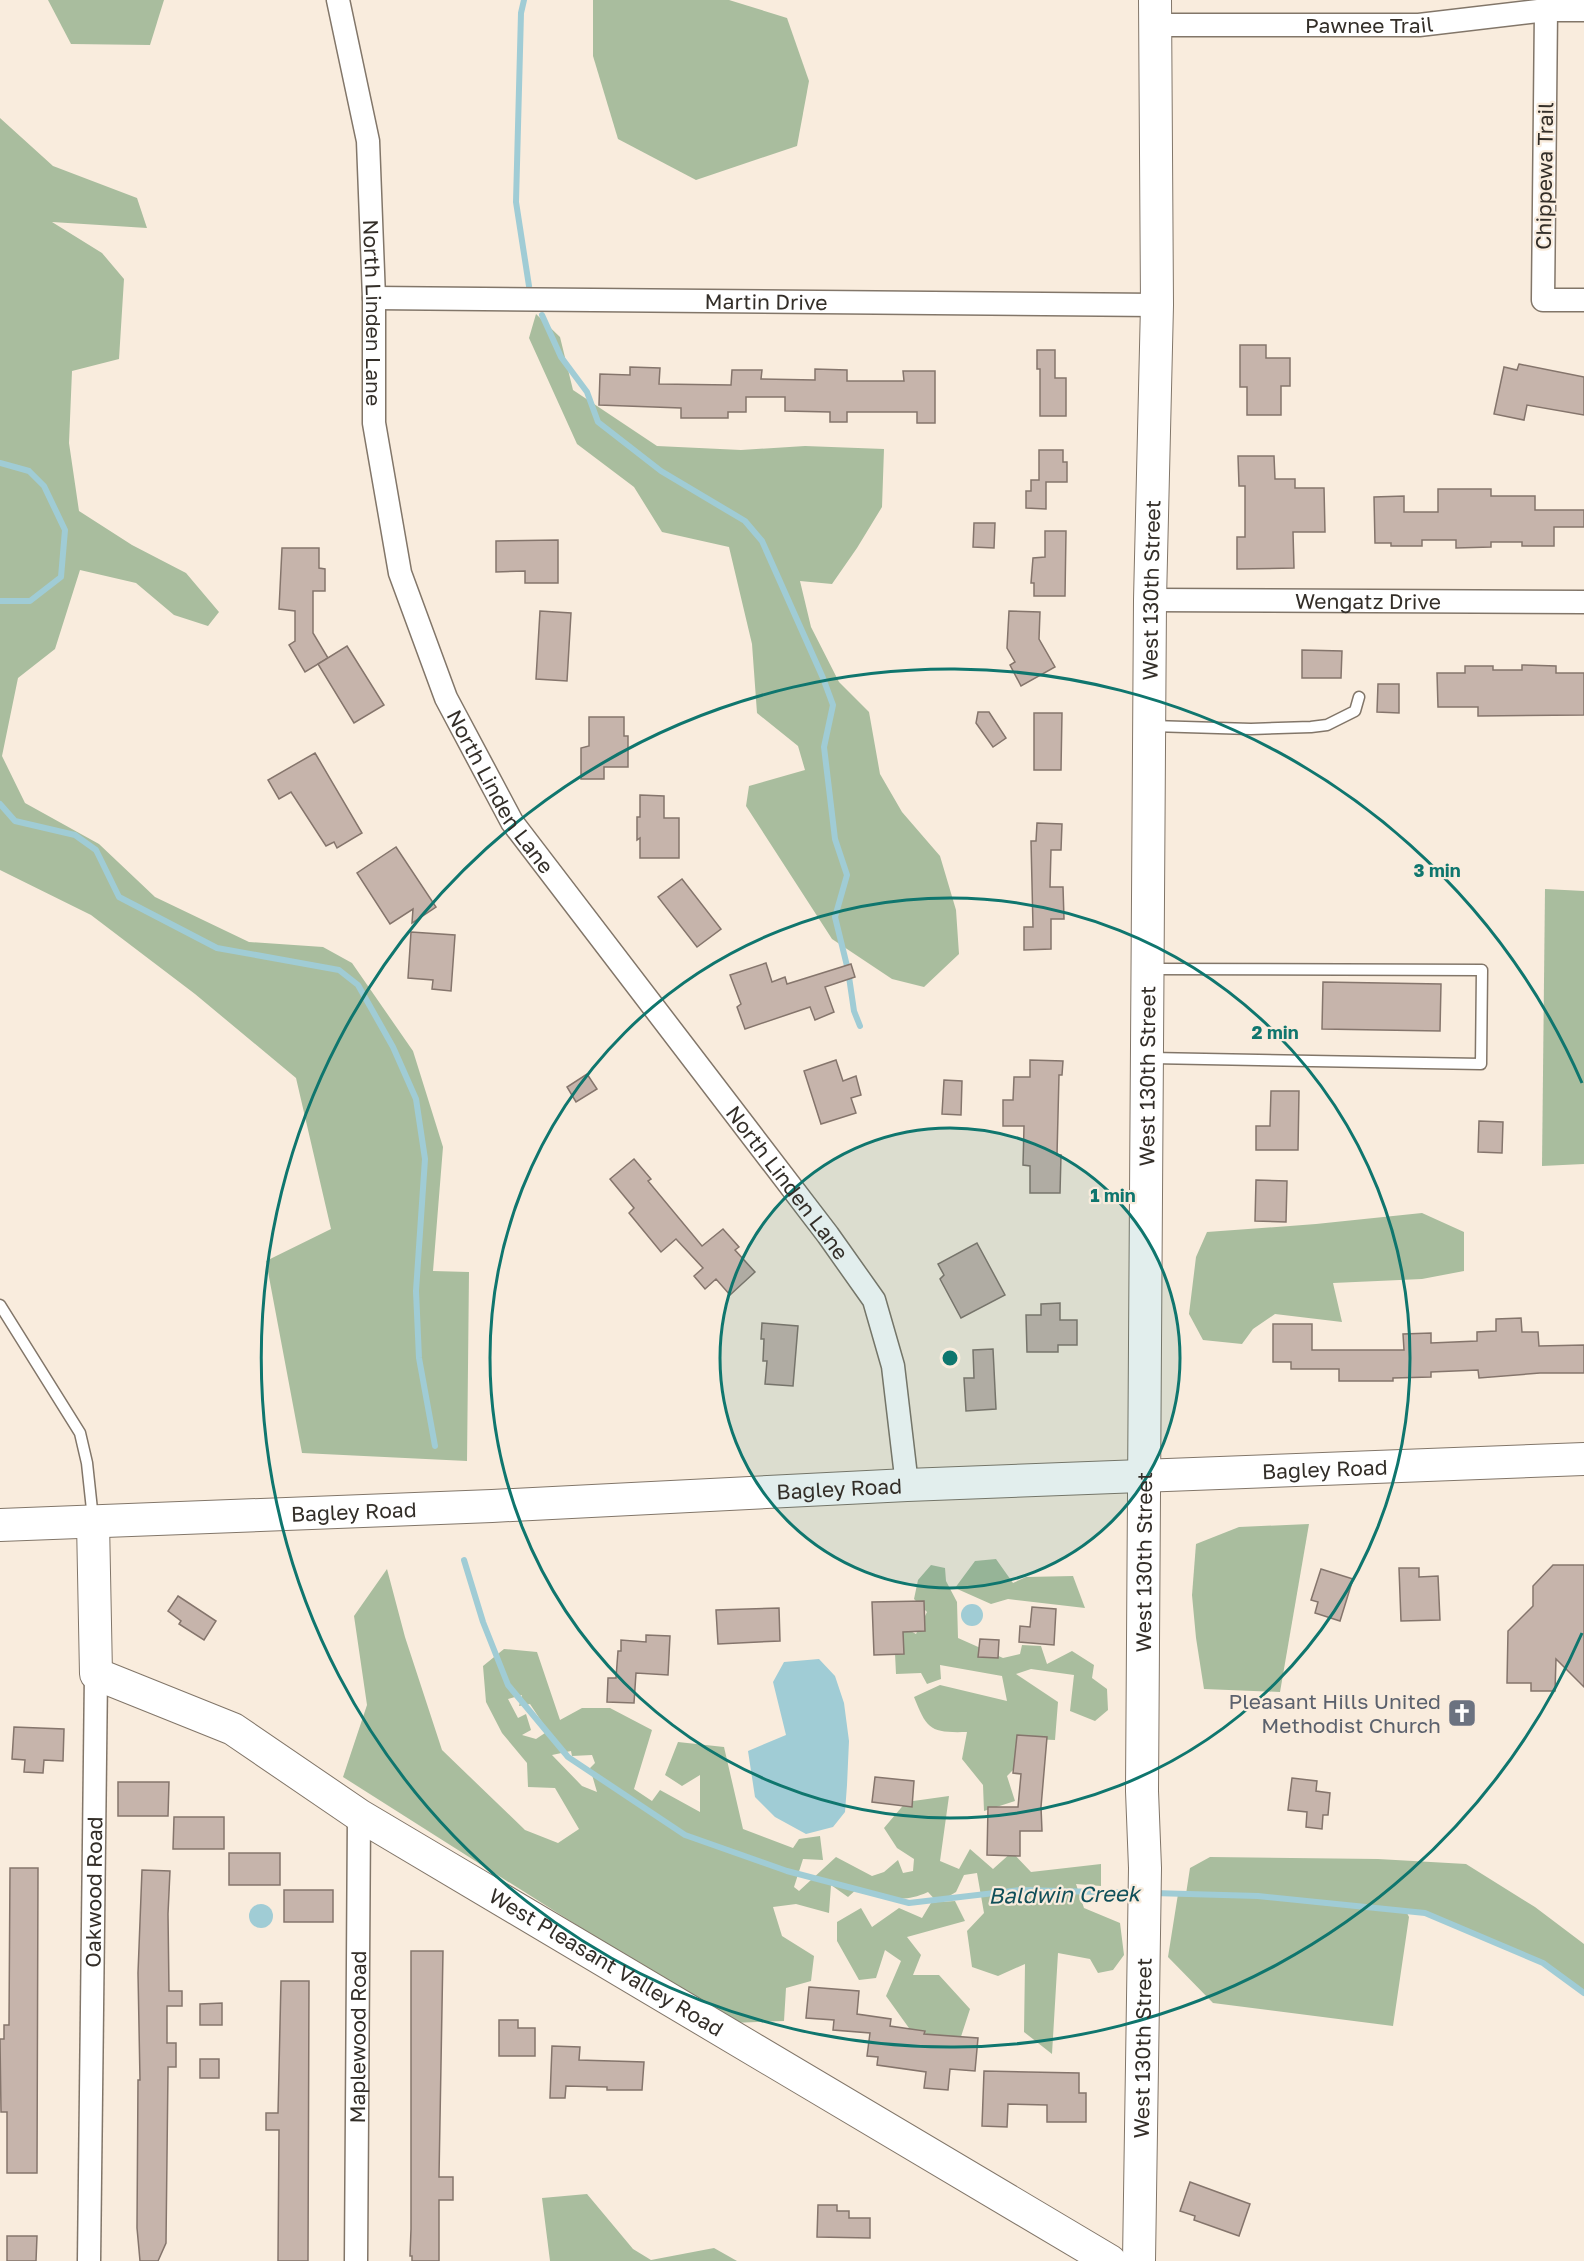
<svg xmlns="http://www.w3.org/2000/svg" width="1584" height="2261" font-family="'Golos Text',sans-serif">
<rect width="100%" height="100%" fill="#f9ecdd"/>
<g fill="#a9bd9e" fill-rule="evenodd">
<polygon points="48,0 164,0 150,45 71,44"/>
<polygon points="593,0 729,0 787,18 809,81 797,146 696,180 618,139 593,56"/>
<polygon points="0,118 53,166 137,198 147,228 52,222 102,253 124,279 119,359 72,371 69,443 79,511 132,545 186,573 219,612 208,626 174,615 136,583 80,570 55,649 18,678 2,756 25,803 99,844 155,897 249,942 323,947 352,963 413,1051 443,1147 433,1271 469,1272 467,1461 302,1453 266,1261 331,1229 296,1078 195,994 91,915 0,870"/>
<polygon points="536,314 560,337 573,390 657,446 741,450 805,446 884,449 882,507 857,548 832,584 800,581 811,627 839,682 869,712 880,774 902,812 940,856 956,910 959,954 924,987 892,979 832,939 746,806 749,786 805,770 798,746 757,713 752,644 729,547 662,532 634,487 577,444 529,338"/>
<polygon points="1545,889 1584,891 1584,1164 1542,1166"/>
<polygon points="1422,1213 1464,1232 1464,1271 1422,1279 1333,1283 1342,1322 1275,1314 1253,1329 1242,1344 1203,1340 1189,1314 1196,1257 1207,1232 1316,1224"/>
<polygon points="1309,1524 1280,1692 1204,1689 1196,1638 1192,1595 1196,1544 1239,1527"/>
<polygon points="996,1559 1013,1583 1026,1577 1073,1576 1085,1608 1008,1599 991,1604 955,1588 975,1561"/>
<path d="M931,1565L945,1568L946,1581L957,1602L958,1638L1003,1658L1020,1654L1022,1645L1041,1646L1047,1664L1072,1651L1094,1665L1092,1678L1107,1689L1108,1710L1095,1721L1070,1711L1074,1675L1031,1669L1016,1674L1058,1702L1055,1740L1031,1739L1020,1763L1007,1776L1015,1801L984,1811L983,1785L962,1759L967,1732C931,1733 927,1730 914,1697L940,1685L1007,1701L1002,1676L940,1665L941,1679L927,1684L921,1673L896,1674L894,1632L905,1628L916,1634L927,1612L914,1599L918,1580Z"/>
<path d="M387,1569L405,1637L442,1750L525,1830L558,1843L579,1829L555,1788L528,1787L527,1763L502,1733L486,1702L483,1666L504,1649L537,1652L560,1720L582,1708H610L652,1730L634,1789L652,1801L660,1790L700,1812V1775L682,1786L665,1775L678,1742L724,1747L743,1829L793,1848L799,1839L820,1836L823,1860L803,1859L794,1887L799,1891L836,1857L872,1876L884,1872L898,1860L903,1873L913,1871L914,1859L897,1848L884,1828L906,1802L949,1796L940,1861L959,1869L970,1849L993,1869L1012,1852L1031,1872L1101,1864V1886L1076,1884L1084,1908L1120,1923L1124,1955L1113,1970L1098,1973L1090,1959L1058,1953L1052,2054L1024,2032L1025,1964L998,1976L972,1967L967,1931L984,1913L977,1873L964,1875L956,1892L939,1902L955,1901L965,1921L907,1937L921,1955L913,1975H939L970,2009L956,2052L919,2042L886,1996L901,1961L885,1950L876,1978L859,1980L837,1941V1922L861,1908L872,1927L899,1908L922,1918L931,1903L937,1902L928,1892C899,1905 886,1896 858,1888L848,1897L831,1885L829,1913L796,1904L773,1907L782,1936L814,1956L811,1981L786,1988L784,2021L731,2023L343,1777L367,1705L354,1616ZM522,1695L519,1706L530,1704L548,1731L536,1739L522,1735L531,1730L526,1714L518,1718L508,1699ZM571,1751L572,1756L592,1755L595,1763L590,1768L597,1792L582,1786L552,1755Z"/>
<polygon points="1210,1857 1378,1859 1466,1864 1535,1907 1584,1944 1584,1993 1543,1963 1425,1913 1406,1911 1409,1917 1393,2026 1213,2003 1168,1957 1178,1894 1186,1894 1190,1868"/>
<polygon points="587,2194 633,2249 651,2260 714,2248 737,2261 550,2261 542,2198"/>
</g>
<g fill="#a0ccd5">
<circle cx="972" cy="1615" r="11"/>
<polygon points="819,1659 835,1676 844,1703 849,1741 847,1785 845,1812 833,1827 806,1834 775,1817 755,1797 748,1751 786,1735 773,1682 784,1662"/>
<circle cx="261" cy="1916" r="12"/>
</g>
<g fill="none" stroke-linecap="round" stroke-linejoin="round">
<g stroke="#a0ccd5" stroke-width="6">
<polyline points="524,0 521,13 516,202 529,286"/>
<polyline points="542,315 561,357 587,392 598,422 661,471 745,521 762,541 823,678 833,705 824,747 835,839 847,875 835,917 848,970 854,1011 860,1026"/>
<polyline points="0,463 29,471 44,486 65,530 61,577 30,601 0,601"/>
<polyline points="0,804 15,821 75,835 96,850 119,897 217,948 339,970 358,985 393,1047 416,1099 425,1159 416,1291 419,1358 435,1446"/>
<polyline points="464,1560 483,1622 508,1685 568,1757 685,1835 787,1871 909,1903 1021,1890 1137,1893"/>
<polyline points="1153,1893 1258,1896 1425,1913 1543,1963 1584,1993"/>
</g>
</g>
<g fill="#c6b4ab" stroke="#85756c" stroke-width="1.5">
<polygon points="1240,345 1266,345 1266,358 1290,358 1290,386 1281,386 1281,415 1247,415 1247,387 1240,387"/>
<polygon points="1037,350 1055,350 1055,378 1066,378 1066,416 1040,416 1040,369 1037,369"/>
<polygon points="1519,364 1584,377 1584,415 1527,405 1524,420 1494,414 1504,367 1517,370"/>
<polygon points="630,367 660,368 659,384 731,385 732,370 762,370 761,379 815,380 815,369 847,370 847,381 904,381 903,371 935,371 935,423 917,423 917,412 847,412 847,422 830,422 830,412 785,411 785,397 746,397 746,412 728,412 728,418 681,418 681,408 599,405 600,374 630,375"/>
<polygon points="1039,450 1063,450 1063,462 1067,462 1067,482 1046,482 1046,509 1026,508 1026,491 1031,491 1031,480 1039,480"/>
<polygon points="1238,456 1274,456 1275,479 1295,479 1295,488 1324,488 1325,532 1293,532 1294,568 1237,569 1237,537 1245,537 1245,486 1239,486"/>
<polygon points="1438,489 1491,489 1491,496 1535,496 1535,510 1584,510 1584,527 1554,527 1554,546 1522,546 1522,542 1491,542 1491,547 1456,548 1456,540 1422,540 1422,546 1391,546 1391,543 1375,543 1374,497 1404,496 1404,512 1438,512"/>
<polygon points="974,523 995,523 994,548 973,547"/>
<polygon points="1045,531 1066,531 1065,596 1034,596 1034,583 1031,583 1033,558 1045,557"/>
<polygon points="558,540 558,583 525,583 525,571 496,572 496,541"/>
<polygon points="282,548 319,548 319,568 325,569 325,591 313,591 313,633 328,658 305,672 289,645 295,641 295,611 279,609"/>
<polygon points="540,611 571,613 567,681 536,679"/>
<polygon points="1009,611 1040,612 1039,639 1055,667 1021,686 1010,665 1015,662 1007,648"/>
<polygon points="347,646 384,705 354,723 318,664"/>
<polygon points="1302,650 1342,651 1341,678 1302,678"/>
<polygon points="1522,665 1556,666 1556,673 1584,673 1584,715 1478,716 1478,707 1438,707 1437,673 1465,673 1465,666 1493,666 1493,670 1522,670"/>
<polygon points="1378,684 1399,684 1399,713 1377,712"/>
<polygon points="978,712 989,712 1006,738 993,747 976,723"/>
<polygon points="1034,713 1062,713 1061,770 1034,770"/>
<polygon points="589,717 624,717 624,736 628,736 628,767 604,767 604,779 581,779 581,748 589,746"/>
<polygon points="315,753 362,833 337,848 334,842 326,846 291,792 279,799 268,780"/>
<polygon points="640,795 664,796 664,818 679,818 679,858 640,858 640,838 637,840 637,817 640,817"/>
<polygon points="1037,823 1062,824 1061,850 1051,850 1050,887 1063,887 1064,919 1051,919 1051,949 1024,950 1024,927 1033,927 1031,841 1036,841"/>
<polygon points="396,847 436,907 412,923 413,909 390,924 357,873"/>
<polygon points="682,879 721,929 697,947 658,897"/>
<polygon points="411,932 455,935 451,991 432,989 433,980 408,978"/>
<polygon points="766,963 772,982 785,977 787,984 851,964 855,977 825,987 834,1012 815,1020 810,1007 745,1029 737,1007 741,1004 730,975"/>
<polygon points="1323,982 1441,984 1440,1031 1322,1029"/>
<polygon points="836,1060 843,1081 856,1076 861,1095 851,1098 856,1113 821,1124 804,1071"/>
<polygon points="1030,1060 1063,1061 1062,1075 1059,1075 1057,1155 1061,1155 1060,1193 1030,1193 1030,1166 1023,1165 1024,1126 1003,1126 1003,1100 1013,1100 1014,1077 1030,1077"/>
<polygon points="587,1074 597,1089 576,1102 567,1087"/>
<polygon points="944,1080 962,1081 961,1115 942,1114"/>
<polygon points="1271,1091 1299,1091 1298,1150 1256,1150 1256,1126 1270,1126"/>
<polygon points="1479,1121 1503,1122 1502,1153 1478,1152"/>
<polygon points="634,1159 651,1179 648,1181 702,1246 723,1229 739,1247 735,1250 755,1272 730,1295 716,1279 705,1289 694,1276 703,1268 676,1239 661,1252 629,1213 634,1208 610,1179"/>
<polygon points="1256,1180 1287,1181 1286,1222 1255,1221"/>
<polygon points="977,1243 1005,1295 961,1318 940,1279 944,1275 938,1264"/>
<polygon points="1060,1303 1060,1320 1077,1320 1077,1345 1058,1345 1058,1352 1027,1352 1026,1315 1041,1315 1041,1304"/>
<polygon points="1521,1318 1522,1332 1538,1332 1539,1346 1584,1345 1584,1373 1540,1373 1479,1378 1478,1370 1431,1372 1431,1377 1393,1378 1393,1381 1339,1381 1339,1369 1291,1369 1291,1362 1273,1362 1273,1324 1312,1324 1312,1350 1404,1350 1403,1334 1431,1333 1431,1343 1477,1341 1477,1332 1496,1331 1496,1319"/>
<polygon points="762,1323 798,1326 793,1386 765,1384 767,1361 763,1361 764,1339 761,1339"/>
<polygon points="993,1349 996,1409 966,1411 964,1378 974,1378 973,1350"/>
<polygon points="1553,1565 1584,1565 1584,1687 1556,1659 1555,1691 1531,1691 1531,1683 1507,1683 1508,1631 1533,1606 1533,1586"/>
<polygon points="1399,1568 1419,1568 1419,1577 1438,1576 1440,1620 1401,1621"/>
<polygon points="1321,1569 1353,1579 1340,1621 1315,1613 1318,1602 1311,1600"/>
<polygon points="178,1596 216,1621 204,1640 179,1624 181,1621 168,1611"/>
<polygon points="924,1601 925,1631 903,1632 904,1654 874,1655 872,1602"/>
<polygon points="1032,1607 1056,1609 1054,1645 1019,1642 1020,1626 1030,1627"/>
<polygon points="779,1608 780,1641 718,1644 716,1610"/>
<polygon points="646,1635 670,1636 668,1675 636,1673 634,1703 607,1702 608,1678 616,1678 618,1651 621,1651 621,1640 646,1642"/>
<polygon points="980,1639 999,1640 998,1658 978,1657"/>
<polygon points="14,1727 64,1729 63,1761 44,1760 43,1773 24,1772 25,1760 12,1759"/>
<polygon points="1017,1735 1047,1737 1041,1807 1042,1831 1020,1831 1020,1856 987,1855 988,1807 1018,1807 1021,1774 1013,1773"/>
<polygon points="875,1777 914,1781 912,1807 872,1802"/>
<polygon points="1292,1778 1317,1781 1316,1791 1330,1793 1328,1815 1323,1815 1322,1829 1306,1827 1307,1812 1288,1810"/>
<polygon points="118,1782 169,1782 168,1816 118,1816"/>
<polygon points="174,1817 224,1817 224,1849 173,1849"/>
<rect x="229" y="1853" width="51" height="32"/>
<polygon points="10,1868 38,1868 37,2173 7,2173 7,2112 1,2112 0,2039 4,2039 4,2025 9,2025"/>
<polygon points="142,1870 170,1871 168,1914 169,1991 182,1991 182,2006 167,2006 167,2043 176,2043 176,2067 168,2067 168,2069 166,2243 158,2261 140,2261 137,2228 138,2080 140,2080 138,1973"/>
<rect x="284" y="1890" width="49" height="32"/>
<polygon points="411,1951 443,1951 439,2177 453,2177 453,2200 439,2200 439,2261 412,2261 412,2256 410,2256 411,2229"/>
<polygon points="281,1981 309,1981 308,2261 278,2261 279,2130 266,2130 266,2113 278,2113"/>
<polygon points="809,1987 859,1991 857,2014 891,2019 890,2026 925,2031 924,2034 978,2038 975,2071 950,2069 948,2090 924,2088 926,2072 877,2065 878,2057 867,2056 870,2033 833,2030 834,2020 806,2018"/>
<polygon points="222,2003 222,2025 200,2025 200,2004"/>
<polygon points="499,2020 518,2020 518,2028 535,2028 535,2056 499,2056"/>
<polygon points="552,2046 580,2047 579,2060 644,2062 642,2090 607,2090 607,2087 566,2086 565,2098 550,2098"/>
<rect x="200" y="2059" width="19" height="19"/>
<polygon points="984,2071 1079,2073 1079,2093 1086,2093 1086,2122 1047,2122 1047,2105 1008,2104 1007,2127 982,2126"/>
<polygon points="1190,2182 1250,2204 1239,2236 1194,2220 1195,2216 1180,2211"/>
<polygon points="818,2205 837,2205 837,2211 849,2211 849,2218 870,2218 870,2238 817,2237"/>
<polygon points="7,2236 37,2236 36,2261 7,2261"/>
</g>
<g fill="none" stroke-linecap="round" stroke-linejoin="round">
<g stroke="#827669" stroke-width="13">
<g id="lane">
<polyline points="1152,726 1251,729 1311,727 1327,725 1355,711 1359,697"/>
<polyline points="1151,969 1482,970 1481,1064 1151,1058"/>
<polyline points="0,1305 80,1433 87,1463 93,1519"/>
</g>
</g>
<g stroke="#827669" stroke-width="25">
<g id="street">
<path id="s1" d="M338,0L368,141L374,298V423L400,573L446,698L512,822L828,1235L874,1300L893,1366L907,1485"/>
<polyline points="1546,10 1543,300 1584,300"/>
<path id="s2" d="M1155,25H1419L1546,10H1584"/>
<path id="s3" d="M374,298L1157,305"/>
<path id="s4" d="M1150,600L1584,602"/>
<path id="s5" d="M89,2261L96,1674"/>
<path id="s6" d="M356,2261L359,1815"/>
</g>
</g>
<g stroke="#827669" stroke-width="34">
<g id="secondary">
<path id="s7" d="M93,1522L96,1674L233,1729L359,1815L1110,2261"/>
<path id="s8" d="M0,1525L492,1506L907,1485L1584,1459"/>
<path id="s9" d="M1139,2261L1145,1868L1142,1791L1150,600L1157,305L1155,0"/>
</g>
</g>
<use href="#lane" stroke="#fff" stroke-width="10"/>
<use href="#street" stroke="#fff" stroke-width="22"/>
<use href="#secondary" stroke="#fff" stroke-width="32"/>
</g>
<circle cx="950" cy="1358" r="230" fill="#0f766e" fill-opacity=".12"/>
<g fill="none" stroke="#0f766e" stroke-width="3">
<circle cx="950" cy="1358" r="230"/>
<circle cx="950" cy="1358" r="460"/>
<path d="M1582 1633A689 689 0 1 1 1582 1083"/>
</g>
<defs>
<g id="church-square" transform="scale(1.5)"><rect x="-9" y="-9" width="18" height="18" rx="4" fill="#6b7280" stroke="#f9ecdd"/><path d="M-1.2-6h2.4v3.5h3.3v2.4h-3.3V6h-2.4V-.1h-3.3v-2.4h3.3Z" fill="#fff"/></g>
</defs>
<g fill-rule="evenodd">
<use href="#church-square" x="1462" y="1713"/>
</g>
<g text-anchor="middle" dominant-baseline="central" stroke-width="4.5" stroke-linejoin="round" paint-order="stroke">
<g font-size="21" fill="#332e28" stroke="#f9ecdd">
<text stroke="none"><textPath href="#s2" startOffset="214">Pawnee Trail</textPath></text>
<text transform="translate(1544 176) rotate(-89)">Chippewa Trail</text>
<text stroke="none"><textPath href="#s3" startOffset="392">Martin Drive</textPath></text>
<text stroke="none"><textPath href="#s1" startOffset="316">North Linden Lane</textPath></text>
<text stroke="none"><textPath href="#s9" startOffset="1671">West 130th Street</textPath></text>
<text stroke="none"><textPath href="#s4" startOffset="218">Wengatz Drive</textPath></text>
<text stroke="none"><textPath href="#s1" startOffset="820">North Linden Lane</textPath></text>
<text stroke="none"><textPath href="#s9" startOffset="1185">West 130th Street</textPath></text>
<text stroke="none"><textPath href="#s1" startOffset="1306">North Linden Lane</textPath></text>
<text stroke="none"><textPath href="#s8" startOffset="1326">Bagley Road</textPath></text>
<text stroke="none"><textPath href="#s8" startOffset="840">Bagley Road</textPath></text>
<text stroke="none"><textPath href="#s8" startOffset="354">Bagley Road</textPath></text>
<text stroke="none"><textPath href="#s9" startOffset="699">West 130th Street</textPath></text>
<text stroke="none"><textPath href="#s5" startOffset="369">Oakwood Road</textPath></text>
<text stroke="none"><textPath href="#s7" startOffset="740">West Pleasant Valley Road</textPath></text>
<text stroke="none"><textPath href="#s6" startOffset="224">Maplewood Road</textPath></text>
<text stroke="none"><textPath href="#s9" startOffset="213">West 130th Street</textPath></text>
</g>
<g font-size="21" fill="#5b616d" stroke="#f9ecdd" text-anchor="end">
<text x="1441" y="1701">Pleasant Hills United<tspan x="1441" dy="24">Methodist Church</tspan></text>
</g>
<g font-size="22" font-style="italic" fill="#104f59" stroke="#f9ecdd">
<text transform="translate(1064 1894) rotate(-1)">Baldwin Creek</text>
</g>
</g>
<circle cx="950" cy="1358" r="9" fill="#0f766e" stroke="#f9ecdd" stroke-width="3"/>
<g font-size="18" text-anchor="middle" font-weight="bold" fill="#0f766e" stroke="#f9ecdd" stroke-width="4.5" stroke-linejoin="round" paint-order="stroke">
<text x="1437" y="877">3 min</text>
<text x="1275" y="1039">2 min</text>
<text x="1113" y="1202">1 min</text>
</g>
</svg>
